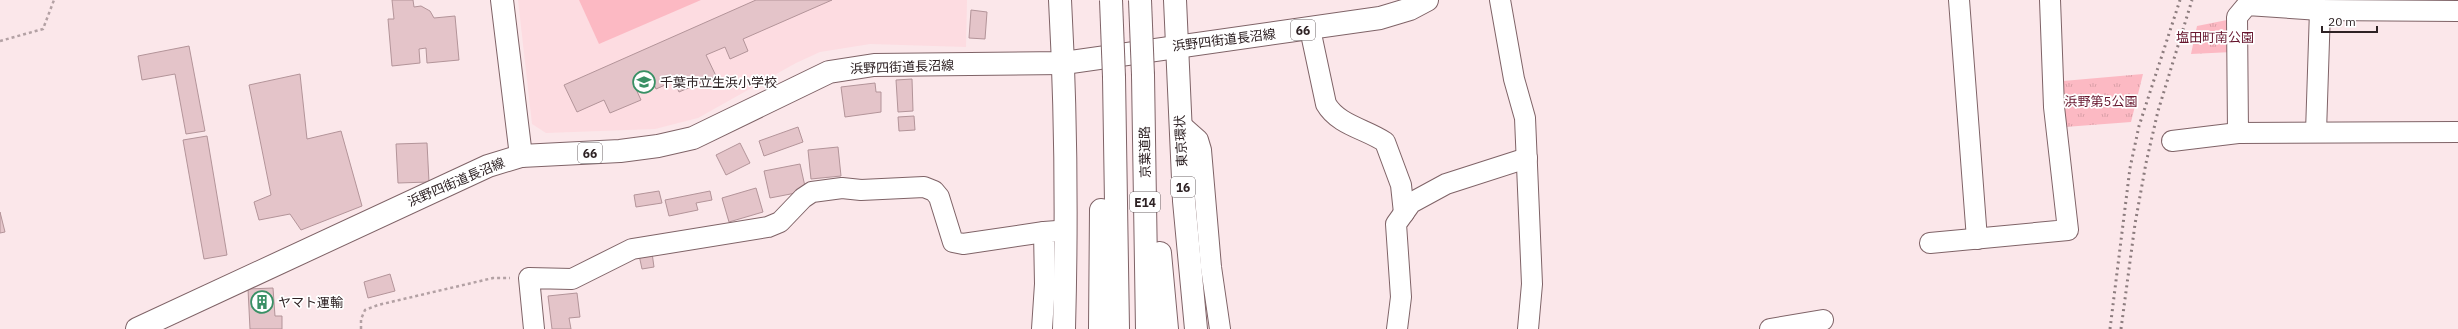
<svg xmlns="http://www.w3.org/2000/svg" width="2458" height="329" font-family="'IBM Plex Sans','Noto Sans JP',sans-serif">
<defs>
<pattern id="grass-tufts" width="24" height="20" patternUnits="userSpaceOnUse"><rect width="24" height="20" fill="#fcb9c3"/><path d="M3 7l-1-3M5 7V3M7 7l1-3M15 17l-1-3M17 17v-4M19 17l1-3" fill="none" stroke="#d89fa7"/></pattern>
</defs>
<rect width="100%" height="100%" fill="#fbe7ea"/>
<polygon fill="#fddce1" points="518,0 967,0 966,47 870,44 820,52 796,63 698,118 655,129 546,133 532,124"/>
<g fill="url(#grass-tufts)">
<polygon points="2232,19 2232,52 2191,54 2197,26"/>
<polygon points="2143,74 2131,122 2065,127 2063,81"/>
</g>
<polygon fill="#fcb9c3" points="579,0 701,0 599,44"/>
<g fill="#e4c4c9" stroke="#b39499">
<polygon points="392,0 413,0 414,7 421,6 430,11 434,18 455,16 459,60 427,63 426,48 419,49 420,63 392,66 388,19 394,19"/>
<polygon points="756,0 832,0 743,39 748,51 730,59 725,47 706,55 716,76 679,92 674,81 656,89 652,79 635,87 641,100 610,113 604,100 577,112 564,85"/>
<polygon points="971,10 987,12 985,39 969,38"/>
<polygon points="189,46 205,131 186,134 175,74 142,80 138,56"/>
<polygon points="300,74 307,139 341,131 362,206 301,230 290,214 259,220 254,202 271,195 249,85"/>
<polygon points="912,79 913,111 898,112 896,80"/>
<polygon points="875,83 876,92 881,92 881,112 845,117 841,87"/>
<polygon points="914,116 915,130 899,131 898,117"/>
<polygon points="798,127 803,142 764,156 759,141"/>
<polygon points="207,136 227,255 204,259 183,140"/>
<polygon points="427,143 429,182 398,183 396,144"/>
<polygon points="740,143 750,163 726,175 716,155"/>
<polygon points="838,147 841,176 811,179 808,150"/>
<polygon points="800,164 806,191 770,198 764,171"/>
<polygon points="756,188 763,212 729,222 722,198"/>
<polygon points="659,191 662,203 636,207 634,195"/>
<polygon points="710,191 712,200 696,203 698,210 669,216 665,200"/>
<polygon points="0,212 5,232 0,233"/>
<polygon points="652,253 654,267 642,269 639,255"/>
<polygon points="390,274 395,291 368,298 364,282"/>
<polygon points="273,288 275,316 282,316 282,329 250,329 248,289"/>
<polygon points="577,293 580,317 569,318 571,329 552,329 548,296"/>
</g>
<g fill="none" stroke-linecap="round" stroke-linejoin="round">
<g stroke="#7f6367" stroke-width="22">
<g id="street">
<polyline points="1500,0 1514,79 1525,118 1532,284 1528,329"/>
<polyline points="1959,0 1977,239"/>
<polyline points="2320,10 2247,5 2237,17 2238,133 2458,132"/>
<path d="M1310,29L1326,104C1338,125 1366,129 1385,142L1401,185L1404,213"/>
<polyline points="1181,125 1198,140 1201,150 1211,267 1220,329"/>
<polyline points="2316,132 2320,10 2458,11"/>
<polyline points="2172,141 2238,133"/>
<polyline points="1930,243 2068,230 2054,107 2050,0"/>
<polyline points="534,329 529,278 572,279 632,249 768,227 780,222 803,198 812,192 842,188 861,190 924,187 934,191 939,197 953,242 963,244 1044,232"/>
<polyline points="1042,329 1045,284 1044,232 1057,231"/>
<polyline points="1397,329 1401,297 1396,224 1411,203 1446,184 1527,158"/>
<polyline points="1770,329 1823,320"/>
</g>
</g>
<g stroke="#7f6367" stroke-width="24">
<polyline id="secondary" points="502,0 521,156"/>
</g>
<g stroke="#7f6367" stroke-width="24">
<polyline id="primary" points="137,329 488,166 521,156 620,151 658,146 693,138 829,72 874,65 1064,63 1380,18 1410,9 1427,0"/>
</g>
<g stroke="#7f6367" stroke-width="24">
<g id="highway">
<path d="M1060,0C1066,110 1067,219 1064,329"/>
<polyline points="1175,0 1184,201 1196,329"/>
<polyline points="1143,75 1147,329"/>
<polyline points="1114,77 1118,329"/>
<polyline points="1160,253 1167,329"/>
<polyline points="1100,329 1101,210"/>
</g>
</g>
<g stroke="#b3a1a4" stroke-width="2.5" stroke-dasharray="3 3" stroke-linecap="butt">
<polyline points="0,41 43,29 54,0"/>
<polyline points="361,329 361,319 365,310 378,305 493,278 510,278"/>
</g>
<use href="#street" stroke="#fff" stroke-width="20"/>
<use href="#secondary" stroke="#fff" stroke-width="22"/>
<use href="#primary" stroke="#fff" stroke-width="22"/>
<use href="#highway" stroke="#fff" stroke-width="22"/>
<g stroke="#8c7c7e" stroke-width="3" stroke-dasharray="2 4" stroke-linecap="butt">
<polyline points="2110,329 2130,168 2139,126 2180,0"/>
<polyline points="2121,329 2135,224 2146,163 2158,111 2192,0"/>
</g>
<g stroke="#7f6367" stroke-width="24" stroke-linecap="butt">
<g id="highway-bridge">
<polyline points="1111,0 1114,77"/>
<polyline points="1140,0 1143,75"/>
</g>
</g>
<use href="#highway-bridge" stroke="#fff" stroke-width="22"/>
</g>
<defs>
<g id="school-ring" transform="scale(1.15)"><circle r="9.5" fill="#fff" stroke="#399065" stroke-width="1.5"/><path d="M0-5L7-2L0 1L-7-2ZM-4 1L0 2.5L4 1V4Q0 6-4 4Z" fill="#399065"/></g>
<g id="building-ring" transform="scale(1.15)"><circle r="9.5" fill="#fff" stroke="#399065" stroke-width="1.5"/><path d="M-4-6H4V6H1V3H-1V6H-4ZM-2.5-4.3h1.7v1.8h-1.7ZM.8-4.3h1.7v1.8H.8ZM-2.5-1h1.7V.8h-1.7ZM.8-1h1.7V.8H.8Z" fill="#399065"/></g>
</defs>
<g fill-rule="evenodd">
<use href="#school-ring" x="644" y="82"/>
<use href="#building-ring" x="262" y="302"/>
</g>
<g text-anchor="middle" dominant-baseline="central" stroke-width="3.5" stroke-linejoin="round" paint-order="stroke">
<g fill="#fff" stroke="#6d6466" stroke-width="1">
<rect x="1291" y="20" width="24" height="20" rx="3"/>
<rect x="578" y="143" width="24" height="20" rx="3"/>
<rect x="1171" y="177" width="24" height="20" rx="3"/>
<rect x="1130" y="192" width="30" height="20" rx="3"/>
</g>
<g font-size="12" font-weight="bold" fill="#2e2224">
<text x="1303" y="30">66</text>
<text x="590" y="153">66</text>
<text x="1183" y="187">16</text>
<text x="1145" y="202">E14</text>
</g>
<g font-size="13" fill="#66152d" stroke="#fff">
<text x="2215" y="37">塩田町南公園</text>
<text x="2101" y="101">浜野第5公園</text>
</g>
<g font-size="13" fill="#2e2224" stroke="#fff">
<text transform="translate(1224 40) rotate(-7)">浜野四街道長沼線</text>
<text transform="translate(902 67) rotate(-2)">浜野四街道長沼線</text>
<text transform="translate(1181 141) rotate(-93)">東京環状</text>
<text transform="translate(1145 152) rotate(-91)">京葉道路</text>
<text transform="translate(456 182) rotate(-23)">浜野四街道長沼線</text>
</g>
<g font-size="13" fill="#2e2224" stroke="#fff" text-anchor="start">
<text x="660" y="82">千葉市立生浜小学校</text>
<text x="278" y="302">ヤマト運輸</text>
</g>
</g>
<path d="M2322 26v6h55v-6" fill="none" stroke="#2e2224" stroke-width="2"/>
<text x="2328" y="26" font-size="12" fill="#2e2224" stroke="#ffffff" stroke-width="3" paint-order="stroke">20 m</text>
</svg>
